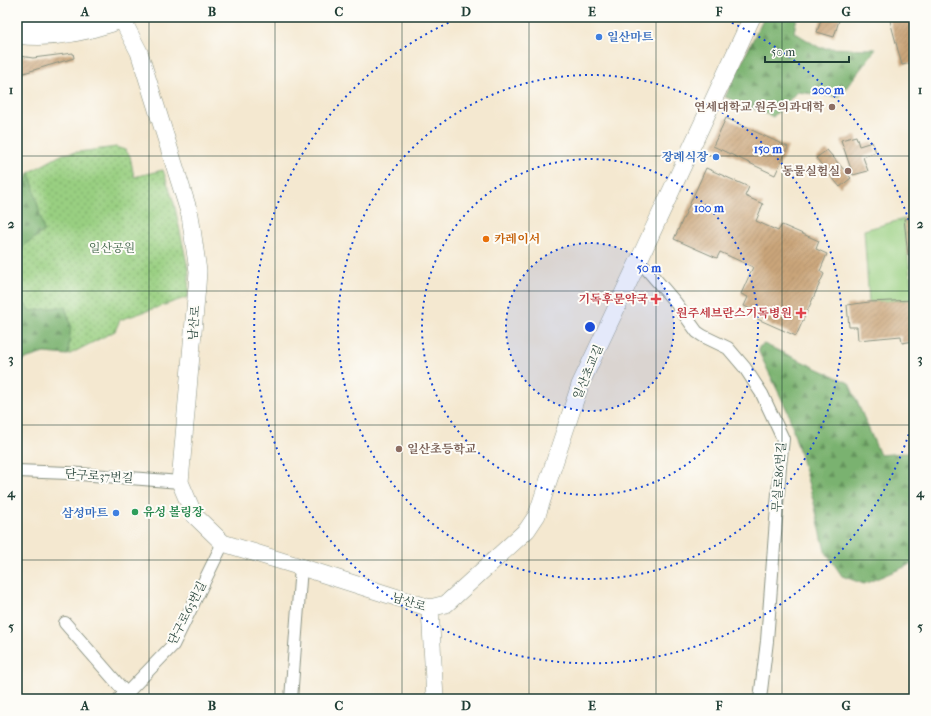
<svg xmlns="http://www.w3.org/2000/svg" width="931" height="716" font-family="'IM FELL French Canon','Noto Serif KR',serif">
<defs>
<pattern id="forest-firs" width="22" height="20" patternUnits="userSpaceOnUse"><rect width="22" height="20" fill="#7ab26f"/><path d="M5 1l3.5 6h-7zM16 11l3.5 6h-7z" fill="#63925c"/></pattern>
<pattern id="park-dots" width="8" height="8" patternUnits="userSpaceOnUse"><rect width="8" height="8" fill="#99cf81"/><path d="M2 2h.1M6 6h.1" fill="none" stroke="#7ca96a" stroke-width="1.8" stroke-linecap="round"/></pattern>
<pattern id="building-hatch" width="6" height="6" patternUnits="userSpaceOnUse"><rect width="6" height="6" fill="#cba67a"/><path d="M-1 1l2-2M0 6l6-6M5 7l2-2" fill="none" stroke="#a48865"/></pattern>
</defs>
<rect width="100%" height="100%" fill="#fdfcf7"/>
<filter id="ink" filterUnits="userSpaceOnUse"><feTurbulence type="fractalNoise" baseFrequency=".025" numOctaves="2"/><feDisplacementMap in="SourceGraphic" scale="8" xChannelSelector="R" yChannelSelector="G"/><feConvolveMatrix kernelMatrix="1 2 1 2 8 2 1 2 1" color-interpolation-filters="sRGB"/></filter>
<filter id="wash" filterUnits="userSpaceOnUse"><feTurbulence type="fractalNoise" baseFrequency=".012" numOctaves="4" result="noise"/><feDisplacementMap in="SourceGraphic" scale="16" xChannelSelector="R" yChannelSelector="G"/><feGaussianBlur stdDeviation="0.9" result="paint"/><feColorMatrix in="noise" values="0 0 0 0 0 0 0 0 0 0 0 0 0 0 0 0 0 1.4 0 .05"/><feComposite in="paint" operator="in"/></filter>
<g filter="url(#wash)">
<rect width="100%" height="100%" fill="#f4e8d0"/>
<polygon fill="#99cf81" stroke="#5c865a" points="904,219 913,300 869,302 864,230"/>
<g fill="url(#forest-firs)" stroke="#4c7852">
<polygon points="764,17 797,17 794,32 820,48 876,49 839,97 797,92 773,117 725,97"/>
<polygon points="30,172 44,231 24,246 17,257 17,192"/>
<polygon points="17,284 22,300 65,306 71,325 68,355 44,353 28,358 17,363"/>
<polygon points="764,344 849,383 880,455 914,452 914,563 864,584 842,576 825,551 814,503 788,412 759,352 759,347"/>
</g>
<polygon fill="url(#park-dots)" stroke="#5c865a" points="116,147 125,150 130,156 134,177 163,170 174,203 189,273 188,297 120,320 115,331 68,355 71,325 65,306 30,311 22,300 17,284 17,257 24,246 44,231 30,172 63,154"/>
<g id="blocks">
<g fill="url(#building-hatch)">
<polygon points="822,17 840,17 834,37 817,32"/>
<polygon points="889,17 914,17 912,27 914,34 914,62 902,65"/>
<polygon points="73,53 74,58 17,75 17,62 20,56 33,58"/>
<polygon points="726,118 788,147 775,175 713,146"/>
<polygon points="856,136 859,146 872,142 876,152 863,157 868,171 853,175 841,140"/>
<polygon points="827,150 851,178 840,187 816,158"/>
<polygon points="706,168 749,187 745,196 763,204 756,221 778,231 782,225 819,241 816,249 827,254 820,271 824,274 796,336 753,317 755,311 744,306 748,297 741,294 753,267 720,252 717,258 674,239"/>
<polygon points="914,217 914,254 908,255 904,219"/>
<polygon points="914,300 914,341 902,343 901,336 858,340 857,327 849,327 847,305 869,302"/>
</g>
</g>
</g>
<g filter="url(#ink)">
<use href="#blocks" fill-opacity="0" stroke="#8a9282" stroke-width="1"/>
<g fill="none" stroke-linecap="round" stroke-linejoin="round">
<g stroke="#8a9282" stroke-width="14">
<g id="street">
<polyline points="639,260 676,303 697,332 703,336 728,348 745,368 762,394 783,439 780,466 767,641 760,699"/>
<polyline points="17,471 68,473 180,482"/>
<polyline points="65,623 131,699"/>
<polyline points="119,699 126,694 173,645 223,543"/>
<polyline points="291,699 301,567"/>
</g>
</g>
<g stroke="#8a9282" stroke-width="18">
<g id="secondary">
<polyline points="121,17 139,52 190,215 198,271 197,286 180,482 194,515 223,543 301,567 430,608"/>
<path d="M17,23C32,25 47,26 62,23C71,21 79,18 87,17"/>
<path d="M17,35C46,39 78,34 106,25C114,23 121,19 130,17"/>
<polyline points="430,608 446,604 527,530 537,515 580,385 639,260 752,17"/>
<polyline points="430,608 435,699"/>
</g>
</g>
<use href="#street" stroke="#fff" stroke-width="12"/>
<use href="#secondary" stroke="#fff" stroke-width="17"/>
</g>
</g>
<path fill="none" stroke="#1f3d34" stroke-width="1" stroke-opacity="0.55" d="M149,17V699M275,17V699M402,17V699M529,17V699M656,17V699M782,17V699M17,156H914M17,291H914M17,425H914M17,560H914"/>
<circle cx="590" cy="327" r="84" fill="#1d4ed8" fill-opacity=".12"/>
<g fill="none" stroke="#1d4ed8" stroke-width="2" stroke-dasharray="2 4">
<circle cx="590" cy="327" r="84"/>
<circle cx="590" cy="327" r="168"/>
<circle cx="590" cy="327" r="252"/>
<path d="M914 417A336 336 0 1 1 459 18M721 18A336 336 0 0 1 914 237"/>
</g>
<g fill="#3f7fe0" stroke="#fdfcf7" stroke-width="1.5">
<circle cx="599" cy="37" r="4"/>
<circle cx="716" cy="157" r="4"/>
<circle cx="116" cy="513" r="4"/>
</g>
<g fill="#8d6e63" stroke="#fdfcf7" stroke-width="1.5">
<circle cx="832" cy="107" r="4"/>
<circle cx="848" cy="171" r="4"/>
<circle cx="399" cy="449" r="4"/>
</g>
<circle fill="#e8710a" stroke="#fdfcf7" stroke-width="1.5" cx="486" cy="239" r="4"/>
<g fill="#e0444e" stroke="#fdfcf7" stroke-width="1.5">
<path d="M654 293h4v4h4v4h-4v4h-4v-4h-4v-4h4z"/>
<path d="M799 307h4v4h4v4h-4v4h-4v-4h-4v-4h4z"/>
</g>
<circle fill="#2e9e5b" stroke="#fdfcf7" stroke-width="1.5" cx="135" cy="512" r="4"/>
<g text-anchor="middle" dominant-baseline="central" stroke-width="4" stroke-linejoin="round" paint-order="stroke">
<g font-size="12" font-weight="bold" fill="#366cbe" stroke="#fdfcf7" text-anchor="end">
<text x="607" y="37" text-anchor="start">일산마트</text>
<text x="708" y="157">장례식장</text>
<text x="108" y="513">삼성마트</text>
</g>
<g font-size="12" font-weight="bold" fill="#785e54" stroke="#fdfcf7" text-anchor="end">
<text x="824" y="107">연세대학교 원주의과대학</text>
<text x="840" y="171">동물실험실</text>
<text x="407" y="449" text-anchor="start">일산초등학교</text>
</g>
<g font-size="12" font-weight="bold" fill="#c56008" stroke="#fdfcf7" text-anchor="start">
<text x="494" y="239">카레이서</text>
</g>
<g font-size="12" fill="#3e6247" stroke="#fdfcf7">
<text x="112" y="248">일산공원</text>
</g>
<g font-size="12" font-weight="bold" fill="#be3a42" stroke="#fdfcf7" text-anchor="end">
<text x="648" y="299">기독후문약국</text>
<text x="792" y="313">원주세브란스기독병원</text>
</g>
<g font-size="12" fill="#1f3d34" stroke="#fdfcf7">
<text transform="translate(194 323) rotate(-85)">남산로</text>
<text transform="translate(588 372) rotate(-67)">일산초교길</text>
<text transform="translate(99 476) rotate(4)">단구로37번길</text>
<text transform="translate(779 477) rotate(-86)">무실로86번길</text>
<text transform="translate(409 602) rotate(18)">남산로</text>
<text transform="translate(187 613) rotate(-63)">단구로63번길</text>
</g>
<g font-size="12" font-weight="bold" fill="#27864d" stroke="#fdfcf7" text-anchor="start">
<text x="143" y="512">유성 볼링장</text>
</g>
</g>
<circle cx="590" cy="327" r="6" fill="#1d4ed8" stroke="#fdfcf7" stroke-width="2"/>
<g font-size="12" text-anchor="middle" font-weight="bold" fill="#1d4ed8" stroke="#fdfcf7" stroke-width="4" stroke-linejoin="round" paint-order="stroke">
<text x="828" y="94">200 m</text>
<text x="768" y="153">150 m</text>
<text x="709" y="212">100 m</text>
<text x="649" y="272">50 m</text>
</g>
<rect width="931" height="716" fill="none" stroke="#fdfcf7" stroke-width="44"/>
<path d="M765 56v6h84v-6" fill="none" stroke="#1f3d34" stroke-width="2"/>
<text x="771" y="56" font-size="12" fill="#1f3d34" stroke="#fdfcf7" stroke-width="3" paint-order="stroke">50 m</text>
<rect x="22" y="22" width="887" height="672" fill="none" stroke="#1f3d34" stroke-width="1.5"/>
<g font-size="13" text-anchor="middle" font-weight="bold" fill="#1f3d34">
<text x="85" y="16">A</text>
<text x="212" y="16">B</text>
<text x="339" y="16">C</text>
<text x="466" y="16">D</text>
<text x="592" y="16">E</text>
<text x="719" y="16">F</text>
<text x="846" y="16">G</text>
<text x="11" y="94">1</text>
<text x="920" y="94">1</text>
<text x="11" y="228">2</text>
<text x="920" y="228">2</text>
<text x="11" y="363">3</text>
<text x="920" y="363">3</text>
<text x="11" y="497">4</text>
<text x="920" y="497">4</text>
<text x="11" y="631">5</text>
<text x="920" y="631">5</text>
<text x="85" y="710">A</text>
<text x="212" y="710">B</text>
<text x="339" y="710">C</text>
<text x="466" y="710">D</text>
<text x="592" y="710">E</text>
<text x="719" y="710">F</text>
<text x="846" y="710">G</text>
</g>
</svg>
